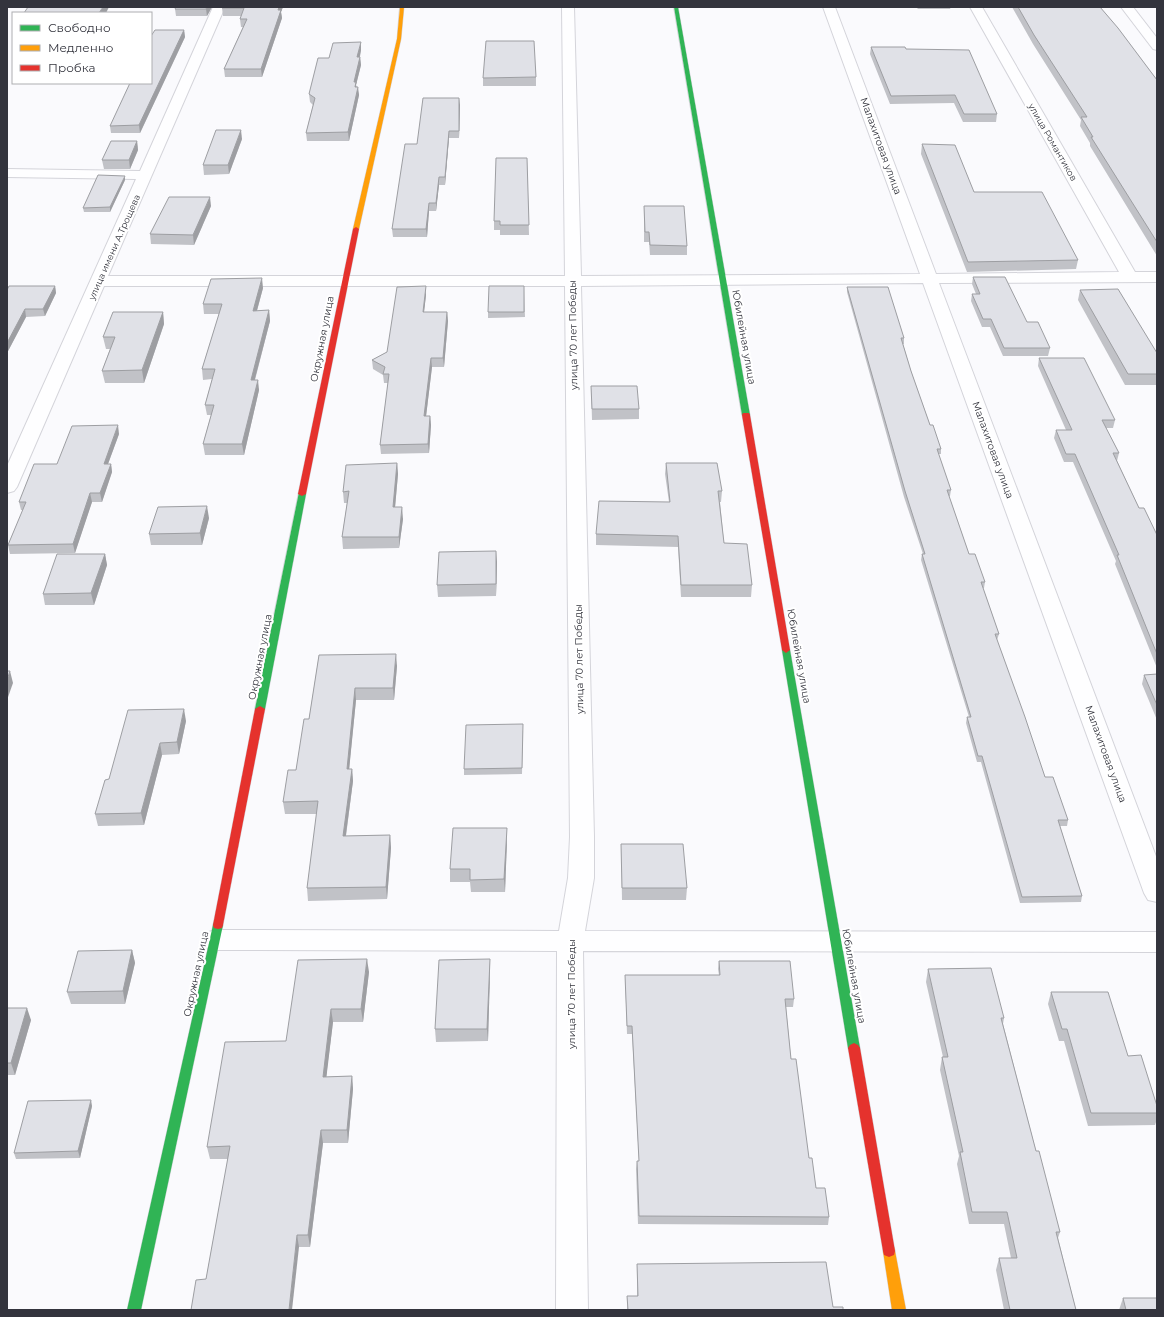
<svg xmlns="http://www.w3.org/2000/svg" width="1164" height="1317" font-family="Montserrat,sans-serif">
<rect width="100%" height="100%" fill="#fafafd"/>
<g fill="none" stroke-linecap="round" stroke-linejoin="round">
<g stroke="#d4d4da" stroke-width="2">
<g id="street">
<polygon points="213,7 225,7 108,276 565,276 562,7 574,7 581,276 920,274 823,7 835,7 936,274 1119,272 970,7 982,7 1135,272 1157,272 1157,282 939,283 1157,859 1157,902 1148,900 1144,893 923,283 581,286 594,837 594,878 585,931 1157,932 1157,952 583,951 588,1310 556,1310 557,951 215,950 206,947 202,940 206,933 215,930 559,931 568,878 570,837 565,286 104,286 17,487 14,491 7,493 7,466 136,179 7,177 7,169 140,171"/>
<polygon points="1121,7 1133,7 1157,38 1157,50 1153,49"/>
</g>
</g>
<g stroke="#d4d4da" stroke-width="1">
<g id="fast">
<polygon points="674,7 678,7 750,415 746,417 742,415"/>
<polygon points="299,492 305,492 306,494 265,709 260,712 255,709"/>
<polygon points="786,647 790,650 860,1048 858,1051 854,1053 850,1051 848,1048 782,650"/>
<polygon points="218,921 222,922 223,925 141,1310 127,1310 213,925 214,922"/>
</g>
</g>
<g stroke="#d4d4da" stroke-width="1">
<g id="slow">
<polygon points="400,7 404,7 401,39 359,229 356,231 353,229 397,39"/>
<polygon points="889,1245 894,1247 895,1251 906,1310 892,1310 883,1251 884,1247"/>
</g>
</g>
<g stroke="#d4d4da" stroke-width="1">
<g id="jam">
<polygon points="356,227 359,229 306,494 302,496 298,494 353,229"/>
<polygon points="743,413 749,413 750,415 790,650 786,653 782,650 742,415"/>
<polygon points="260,706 265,709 223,925 222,928 218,929 214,928 213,925 255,709"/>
<polygon points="854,1043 858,1045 860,1048 895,1251 894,1255 889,1257 884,1255 883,1251 848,1048 850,1045"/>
</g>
</g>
<use href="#street" fill="#fefeff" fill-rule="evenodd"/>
<use href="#fast" fill="#30b455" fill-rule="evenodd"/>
<use href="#slow" fill="#ff9f0a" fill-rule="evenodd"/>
<use href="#jam" fill="#e5322d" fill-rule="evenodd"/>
</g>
<g fill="#c1c2c7">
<polygon points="176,7 212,7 207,16 176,16 175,9"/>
<polygon points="222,7 283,7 281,12 282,18 262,77 225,77 224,69 243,27 241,27 240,19 241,16 223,16 222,8"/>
<polygon points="916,7 951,7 950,9 918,9"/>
<polygon points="1012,7 1100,7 1157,80 1157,256 1090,146 1090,143 1080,126 1081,120 1033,44"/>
<polygon points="184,30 185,37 140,133 111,133 110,126"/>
<polygon points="871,47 906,49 997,114 996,122 963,122 954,103 890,104 870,54"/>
<polygon points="361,50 360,57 361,65 356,85 359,95 349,141 307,141 306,133 313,105 310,102 309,94 329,58"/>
<polygon points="536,77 536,86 483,86 483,78"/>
<polygon points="460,105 459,138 449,138 445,185 439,185 436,211 429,211 427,237 393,237 392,229 417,144"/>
<polygon points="242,139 229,174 204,175 203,165"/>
<polygon points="137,141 138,150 130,169 104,169 102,160"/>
<polygon points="922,144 974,192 1078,260 1076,269 967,272 921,154"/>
<polygon points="527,158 529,235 500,235 500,230 494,230 494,221"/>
<polygon points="125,180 110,212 84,212 83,208"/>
<polygon points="211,206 194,245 151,244 150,234"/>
<polygon points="644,206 687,246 687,255 650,255 649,242 644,242"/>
<polygon points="973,277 1027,322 1050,348 1048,356 1003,356 990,327 982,327 971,301 972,294 976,294 972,284"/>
<polygon points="55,286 56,293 45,316 26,317 7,353 7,290"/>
<polygon points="524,286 525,317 488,318 488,312"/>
<polygon points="847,287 904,338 904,344 903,344 911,371 930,425 941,449 941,454 938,454 951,490 950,496 949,496 969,554 985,582 984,588 983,588 999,634 997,640 1045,777 1068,820 1067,826 1060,826 1082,896 1081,902 1020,903 981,762 977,762 966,723 967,717 969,717 921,560 922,554 923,554 904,497 847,292"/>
<polygon points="263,288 257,311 269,310 270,321 255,380 259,390 244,455 205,455 203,444 211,415 207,415 205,405 212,379 203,380 202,369 219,314 204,314 203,304"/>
<polygon points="1080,290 1157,353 1157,385 1125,385 1078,300"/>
<polygon points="426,295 424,312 447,312 448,321 444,367 432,367 426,416 430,416 431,425 429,453 381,454 380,445 388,383 384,383 383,375 373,369 372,360 387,352"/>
<polygon points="163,312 164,324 144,383 105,383 102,371 110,349 106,349 103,337"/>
<polygon points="1039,358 1115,420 1113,428 1106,428 1119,453 1117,461 1139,508 1157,535 1157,668 1115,564 1116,561 1073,462 1064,462 1054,438 1056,430 1066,430 1038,366"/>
<polygon points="591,386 639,409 639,419 592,420"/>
<polygon points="119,434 108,464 111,464 112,472 102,502 92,502 75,553 10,554 8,545 23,510 21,510 19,502 57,464"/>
<polygon points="397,463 398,474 395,507 403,519 399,548 343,549 342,537 347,503 344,503 343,492"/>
<polygon points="666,463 722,491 721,502 720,502 724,543 752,585 751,597 681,597 678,547 596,545 596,534 669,502 665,474"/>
<polygon points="209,518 202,545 151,545 149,534"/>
<polygon points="105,554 107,565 94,605 45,605 43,594"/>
<polygon points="497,562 496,596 438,597 437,585"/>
<polygon points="319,655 397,666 394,700 356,700 349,769 352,769 353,781 346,836 390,835 391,848 387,899 308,901 307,888 317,814 285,814 283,802 296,770 309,719"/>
<polygon points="1157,674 1157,720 1142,684 1144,675"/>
<polygon points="186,721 179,754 162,755 144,825 98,826 95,814 109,779"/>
<polygon points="523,730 522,774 464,775 464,769"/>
<polygon points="507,840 505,892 471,892 470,882 450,882 450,869"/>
<polygon points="621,844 687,888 686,900 622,900"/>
<polygon points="132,950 135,963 125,1004 71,1004 67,992"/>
<polygon points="490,959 490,972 488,1041 436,1042 435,1029"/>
<polygon points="719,961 794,999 793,1007 786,1007 791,1059 809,1158 816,1188 829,1217 828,1225 638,1224 636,1169 637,1161 639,1161 632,1034 627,1034 625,975 719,975 718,969"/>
<polygon points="928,969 1004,1018 1003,1024 1036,1151 1060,1232 1058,1238 1076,1310 1004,1310 996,1270 999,1258 1011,1258 1004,1224 969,1224 957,1164 959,1156 940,1070 942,1057 943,1057 926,982"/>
<polygon points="369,972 363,1022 333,1022 326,1077 352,1076 353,1089 348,1143 323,1143 310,1247 299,1247 206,1279 228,1159 210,1159 207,1147 286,1041"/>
<polygon points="1051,992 1128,1056 1157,1106 1157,1119 1155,1125 1088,1126 1064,1041 1059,1041 1048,1004"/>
<polygon points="7,1008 31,1020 15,1075 7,1075"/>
<polygon points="92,1106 80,1158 16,1159 14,1153"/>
<polygon points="637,1264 833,1307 843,1310 627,1310 627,1296 637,1296"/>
<polygon points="1123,1298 1157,1310 1119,1310"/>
</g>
<g fill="#9d9ea2">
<polygon points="103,7 109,7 106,13 99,13"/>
<polygon points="207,7 212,7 207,16 206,9"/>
<polygon points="279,7 283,7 281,12 282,18 262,77 261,69"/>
<polygon points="184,30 185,37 140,133 139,125"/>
<polygon points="361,42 361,50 358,65 357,57"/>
<polygon points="360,57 361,65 356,85 357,90 356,95 354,82"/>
<polygon points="358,87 359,95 349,141 348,132"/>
<polygon points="459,98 460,105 459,138"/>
<polygon points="241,130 242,139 229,174 228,165"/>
<polygon points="449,131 449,138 445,185 445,177"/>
<polygon points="137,141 138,150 130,169 129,160"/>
<polygon points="125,176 125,180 110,212 110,207"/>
<polygon points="439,177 439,185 436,211 436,203"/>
<polygon points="210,197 211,206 194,245 193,235"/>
<polygon points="429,203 429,211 427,237 426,229"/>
<polygon points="262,278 263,288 254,321 253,311"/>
<polygon points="55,286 56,293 45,316 43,309"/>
<polygon points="426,286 426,295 423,321 423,312"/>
<polygon points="25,309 26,317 7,353 7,343"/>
<polygon points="269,310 270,321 252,390 251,380"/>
<polygon points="163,312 164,324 144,383 142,370"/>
<polygon points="447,312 448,321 444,367 443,358"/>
<polygon points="431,358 432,367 425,425 424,416"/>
<polygon points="258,380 259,390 244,455 242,444"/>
<polygon points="430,416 431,425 429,453 428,444"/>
<polygon points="118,425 119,434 105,472 104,464"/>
<polygon points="397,463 398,474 394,519 393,507"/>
<polygon points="111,464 112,472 102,502 100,493"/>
<polygon points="90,493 92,502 75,553 73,544"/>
<polygon points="207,506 209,518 202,545 200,533"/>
<polygon points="402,507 403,519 399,548 399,537"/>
<polygon points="496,551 497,562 496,596"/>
<polygon points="105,554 107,565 94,605 91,593"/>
<polygon points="396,654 397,666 394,700 393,688"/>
<polygon points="10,671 13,683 7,700 7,680"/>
<polygon points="355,688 356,700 348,781 347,769"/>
<polygon points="184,709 186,721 179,754 177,742"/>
<polygon points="160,743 162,755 144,825 141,813"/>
<polygon points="352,769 353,781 344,849 343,836"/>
<polygon points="507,828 507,840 505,892 504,879"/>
<polygon points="390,835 391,848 387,899 386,887"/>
<polygon points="132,950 135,963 125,1004 123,991"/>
<polygon points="367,959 369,972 363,1022 361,1009"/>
<polygon points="490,959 490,972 488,1041 487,1029"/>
<polygon points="27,1008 31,1020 15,1075 11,1063"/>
<polygon points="331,1009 333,1022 325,1089 323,1077"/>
<polygon points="352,1076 353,1089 348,1143 347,1130"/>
<polygon points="91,1100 92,1106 80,1158 78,1151"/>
<polygon points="321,1130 323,1143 310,1247 308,1235"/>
<polygon points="297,1235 299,1247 292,1310 289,1310"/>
</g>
<g fill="#e0e1e7" stroke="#9d9ea2">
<polygon points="28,7 103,7 99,13 24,13"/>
<polygon points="176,7 207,7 206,9 175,9"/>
<polygon points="222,7 279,7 278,10 281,10 261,69 224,69 247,19 240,19 244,8 222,8"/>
<polygon points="1018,7 1100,7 1118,28 1157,80 1157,242 1091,137 1093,137 1081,117 1087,117 1034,35"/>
<polygon points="155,30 184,30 139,125 110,126 130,83 151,83 151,36"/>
<polygon points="486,41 534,41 536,77 483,78"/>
<polygon points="361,42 357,57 360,57 354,82 356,82 355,87 358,87 348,132 306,133 315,98 309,94 318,58 329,58 333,43"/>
<polygon points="871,47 905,47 906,49 969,50 997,114 964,114 955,95 891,96"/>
<polygon points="423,98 459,98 459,131 449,131 445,177 439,177 436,203 429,203 426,229 392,229 405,144 417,144"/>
<polygon points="216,130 241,130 228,165 203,165"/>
<polygon points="111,141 137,141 129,160 102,160"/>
<polygon points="922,144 955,145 974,192 1042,192 1078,260 968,262"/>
<polygon points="496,158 527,158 529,225 500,225 500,221 494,221"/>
<polygon points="98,175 125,176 110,207 83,208"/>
<polygon points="169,197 210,197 193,235 150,234"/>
<polygon points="644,206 684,206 687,246 650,245 649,232 645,232"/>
<polygon points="973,277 1005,277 1027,322 1038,322 1050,348 1004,348 991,319 983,319 972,294 980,294"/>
<polygon points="262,278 253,311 269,310 251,380 258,380 242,444 203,444 214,405 205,405 215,369 202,369 222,304 203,304 211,279"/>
<polygon points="9,286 55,286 43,309 25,309 7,343 7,290"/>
<polygon points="426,286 423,312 447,312 443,358 431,358 424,416 430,416 428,444 380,445 389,374 383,374 385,367 372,360 387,352 397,287"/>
<polygon points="489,286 524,286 524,312 488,312"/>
<polygon points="847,287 888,287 904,338 901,338 911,371 930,425 933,425 941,449 937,449 951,490 947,490 969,554 975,554 985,582 981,582 999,634 995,634 1025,717 1045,777 1053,777 1068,820 1058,820 1082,896 1022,897 982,756 978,756 967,717 971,717 922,554 925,554 905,491"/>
<polygon points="1118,289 1157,353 1157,374 1128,374 1080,290"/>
<polygon points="113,312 163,312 142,370 102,371 115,337 103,337"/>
<polygon points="1039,358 1084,358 1115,420 1102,420 1119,453 1113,453 1139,508 1144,508 1157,535 1157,544 1156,544 1157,545 1157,654 1117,555 1119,555 1075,454 1066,454 1056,430 1072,430"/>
<polygon points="591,386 637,386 639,409 592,409"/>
<polygon points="118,425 104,464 111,464 100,493 90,493 73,544 8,545 26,502 19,502 34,464 57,464 72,426"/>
<polygon points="397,463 393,507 402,507 399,537 342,537 349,491 343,492 346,465"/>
<polygon points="666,463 717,463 722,491 718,491 724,543 747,544 752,585 681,585 678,536 596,534 599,501 670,502"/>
<polygon points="207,506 200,533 149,534 158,507"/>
<polygon points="496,551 496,584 437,585 439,552"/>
<polygon points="57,554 105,554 91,593 43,594"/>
<polygon points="396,654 393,688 355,688 347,769 352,769 343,836 390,835 386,887 307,888 318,801 283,802 288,770 296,770 304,719 309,719 319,655"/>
<polygon points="7,671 10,671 7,680"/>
<polygon points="1157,674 1157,705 1144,675"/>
<polygon points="184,709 177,742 160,743 141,813 95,814 105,780 109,779 128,710"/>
<polygon points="523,724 522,768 464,769 466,725"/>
<polygon points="453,828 507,828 504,879 470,880 470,869 450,869"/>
<polygon points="621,844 683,844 687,888 622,888"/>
<polygon points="132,950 123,991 67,992 78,951"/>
<polygon points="367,959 361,1009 331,1009 323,1077 352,1076 347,1130 321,1130 308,1235 297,1235 289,1310 191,1310 196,1280 206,1279 230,1146 207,1147 225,1042 286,1041 298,960"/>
<polygon points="490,959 487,1029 435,1029 439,960"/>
<polygon points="719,961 790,961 794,999 785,999 791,1059 796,1059 809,1158 812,1158 816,1188 825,1188 829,1217 639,1216 637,1161 639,1161 632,1026 627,1026 625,975 720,975"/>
<polygon points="991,968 1004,1018 1001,1018 1036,1151 1039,1151 1060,1232 1056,1232 1076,1310 1010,1310 999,1258 1017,1258 1007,1212 972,1212 960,1152 963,1152 942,1057 948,1057 928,969"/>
<polygon points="1051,992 1108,992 1128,1056 1141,1055 1157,1106 1157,1113 1091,1113 1067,1029 1062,1029"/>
<polygon points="7,1008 27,1008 11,1063 7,1063"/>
<polygon points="91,1100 78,1151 14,1153 28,1101"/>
<polygon points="826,1262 833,1307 843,1307 843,1310 628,1310 627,1296 638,1296 637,1264"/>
<polygon points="1123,1298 1157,1298 1157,1310 1126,1310"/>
</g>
<g text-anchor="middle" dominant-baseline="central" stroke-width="4" stroke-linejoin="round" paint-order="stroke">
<g font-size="9" fill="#33343d" stroke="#fff">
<text transform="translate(1053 142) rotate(60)">улица Романтиков</text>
<text transform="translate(114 247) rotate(-66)">улица имени А.Трощева</text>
</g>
<g font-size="10" fill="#33343d" stroke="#fff">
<text transform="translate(881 146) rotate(70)">Малахитовая улица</text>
<text transform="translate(573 335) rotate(-91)">улица 70 лет Победы</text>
<text transform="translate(744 337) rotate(80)">Юбилейная улица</text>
<text transform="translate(322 339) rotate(-79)">Окружная улица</text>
<text transform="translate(993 450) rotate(70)">Малахитовая улица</text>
<text transform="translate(799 656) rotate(80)">Юбилейная улица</text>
<text transform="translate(260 657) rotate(-79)">Окружная улица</text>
<text transform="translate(579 659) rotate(-91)">улица 70 лет Победы</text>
<text transform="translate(1106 754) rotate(70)">Малахитовая улица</text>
<text transform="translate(196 974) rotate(-78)">Окружная улица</text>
<text transform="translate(854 976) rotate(80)">Юбилейная улица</text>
<text transform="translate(571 994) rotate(-90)">улица 70 лет Победы</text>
</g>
</g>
<rect width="1164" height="1317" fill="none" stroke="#33343d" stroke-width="16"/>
<rect x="12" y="12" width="140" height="72" fill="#ffffff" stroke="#adaeb1"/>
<rect x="20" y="25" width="20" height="6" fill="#30b455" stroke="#adaeb1"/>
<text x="48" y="32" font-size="12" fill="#33343d">Свободно</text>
<rect x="20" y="45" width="20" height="6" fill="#ff9f0a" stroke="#adaeb1"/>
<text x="48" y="52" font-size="12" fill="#33343d">Медленно</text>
<rect x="20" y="65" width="20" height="6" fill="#e5322d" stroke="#adaeb1"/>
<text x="48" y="72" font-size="12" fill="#33343d">Пробка</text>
</svg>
